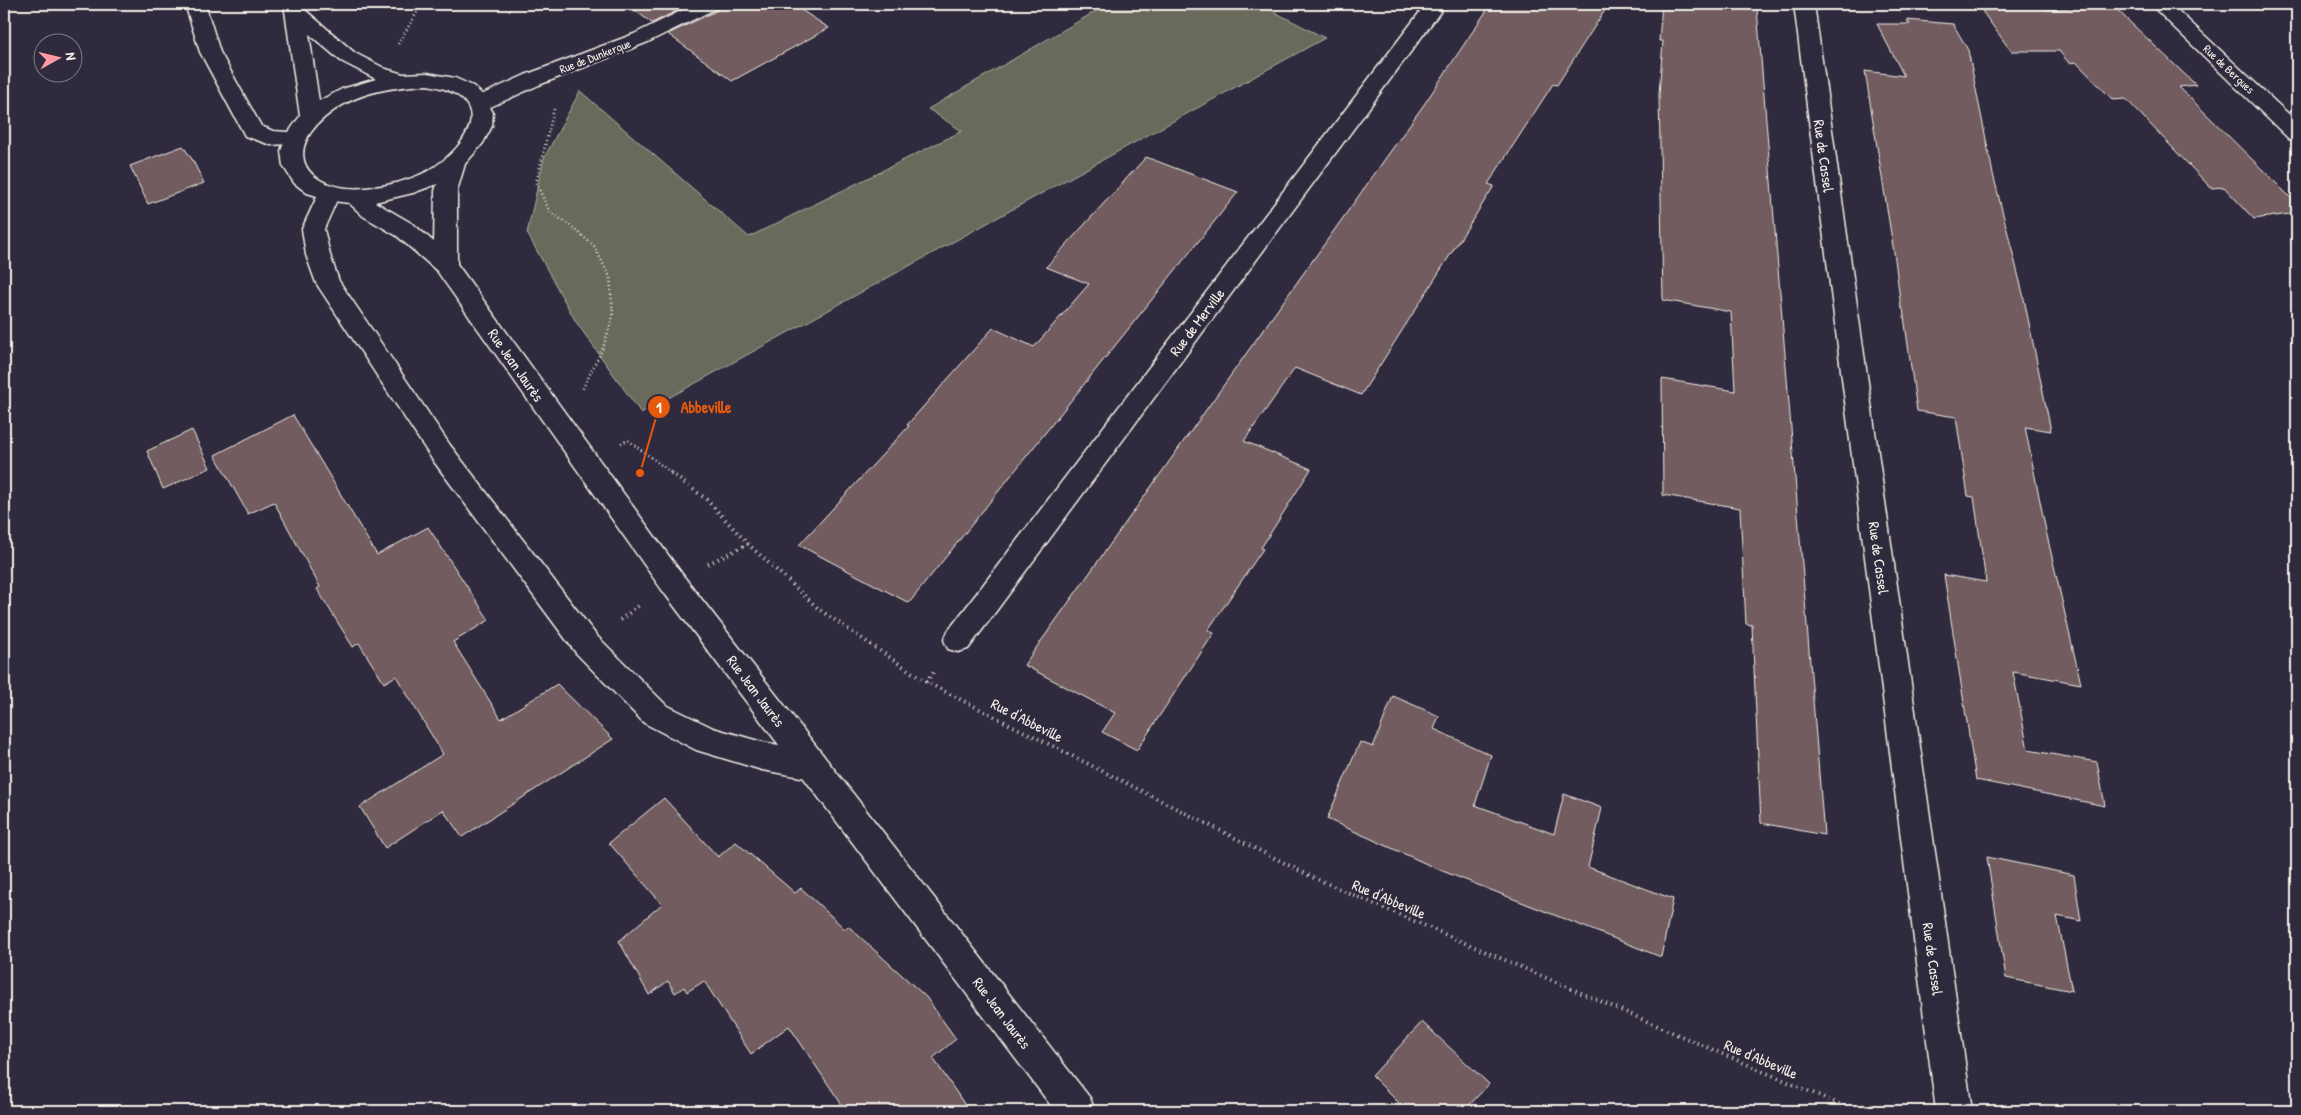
<svg xmlns="http://www.w3.org/2000/svg" width="2301" height="1115" font-family="'Patrick Hand',sans-serif">
<rect width="100%" height="100%" fill="#2f2a3d"/>
<filter id="ink" filterUnits="userSpaceOnUse"><feTurbulence type="fractalNoise" baseFrequency=".02" numOctaves="2"/><feDisplacementMap in="SourceGraphic" scale="10" xChannelSelector="R" yChannelSelector="G"/><feConvolveMatrix kernelMatrix="1 2 1 2 8 2 1 2 1" color-interpolation-filters="sRGB"/></filter>
<g filter="url(#ink)">
<polygon fill="#6a6b5c" stroke="#afaea2" points="1108,4 1259,4 1325,38 641,413 576,322 527,233 544,158 580,91 749,237 962,131 928,109"/>
<g fill="#725b60" stroke="#f4f1e8">
<polygon points="626,4 691,4 652,23"/>
<polygon points="722,4 792,4 829,28 732,81 668,34 718,10"/>
<polygon points="1491,4 1609,4 1557,85 1553,84 1488,184 1494,186 1361,395 1295,368 1244,441 1311,469 1261,548 1263,549 1208,630 1214,633 1137,750 1102,732 1115,713 1024,665 1425,103"/>
<polygon points="1662,4 1714,4 1757,9 1824,835 1761,823 1752,625 1746,624 1740,508 1663,495 1662,379 1735,391 1731,312 1663,300 1659,94 1663,41 1659,41"/>
<polygon points="2111,4 2196,85 2179,87 2297,204 2297,213 2254,219 2224,187 2211,188 2126,99 2113,100 2076,62 2069,63 2059,51 2011,51 1982,11 2043,5 2048,10"/>
<polygon points="1907,20 1953,24 1968,50 1993,174 2023,294 2051,431 2025,427 2046,531 2081,684 2013,672 2028,750 2097,762 2105,806 1976,780 1944,575 1986,582 1974,497 1968,496 1956,417 1917,411 1903,309 1901,308 1895,259 1865,71 1904,76 1877,24 1910,24"/>
<polygon points="183,146 192,159 204,183 148,204 130,166"/>
<polygon points="1146,157 1238,192 909,603 799,545 909,426 907,425 993,328 1034,347 1089,284 1046,267"/>
<polygon points="293,415 377,555 428,527 489,620 453,642 501,719 557,684 613,739 462,837 443,810 385,848 360,807 443,754 396,676 384,683 359,643 353,647 317,589 320,587 274,502 248,514 215,455"/>
<polygon points="192,430 210,468 163,489 147,451"/>
<polygon points="1393,696 1439,716 1434,729 1491,755 1475,805 1554,834 1564,794 1602,808 1588,867 1673,899 1661,957 1440,870 1327,819 1360,742 1373,747"/>
<polygon points="664,798 718,857 736,842 795,893 801,888 845,929 848,926 926,997 956,1039 933,1058 969,1111 846,1111 789,1026 751,1054 704,981 687,992 684,987 675,993 668,981 649,995 619,941 662,904 609,843"/>
<polygon points="1987,857 2074,875 2081,921 2057,916 2072,991 2006,978"/>
<polygon points="1422,1022 1489,1084 1464,1111 1407,1111 1372,1076"/>
</g>
<g fill="none" stroke-linecap="round" stroke-linejoin="round">
<g stroke="#f4f1e8" stroke-width="3">
<g id="minor">
<polygon points="695,4 720,4 717,8 648,42 539,85 486,109 479,111 472,109 469,104 472,99 525,75 634,34"/>
<polygon points="1426,4 1446,4 968,649 958,652 948,649 944,640 948,631"/>
<polygon points="1794,4 1814,4 1972,1111 1936,1111"/>
<polygon points="2150,4 2171,4 2297,122 2297,141 2289,139"/>
<polygon points="329,186 337,188 340,193 324,229 330,255 339,281 450,445 596,635 666,705 713,728 762,742 812,751 823,755 827,765 823,775 812,779 762,770 696,750 644,723 576,653 432,459 316,283 306,255 302,229 321,188"/>
</g>
</g>
<g stroke="#f4f1e8" stroke-width="3">
<polygon id="tertiary" points="185,4 205,4 220,52 261,126 273,131 303,133 306,138 303,143 271,145 245,136 200,52"/>
</g>
<g stroke="#f4f1e8" stroke-width="3">
<path id="secondary" d="M284,4H302L304,9L355,53L386,69L403,74L427,73L455,78L473,86L485,97L493,113L492,126L483,143L465,164L457,191V264L682,574L1090,1098L1095,1111H1055L662,590L437,271L397,236L363,216L349,203L333,201L307,193L294,183L283,166L281,151L286,136L300,116ZM309,34L341,61L376,79L342,89L319,101ZM427,85C497,96 472,145 428,171C409,181 387,186 366,188C305,193 278,150 333,111C361,91 394,87 427,85ZM437,184L435,191L434,242L413,224L375,202L413,193Z"/>
</g>
<g stroke="#f4f1e8" stroke-width="2.5" stroke-dasharray="1 3" stroke-linecap="butt">
<polyline points="398,44 422,4"/>
<polyline points="554,109 536,183 550,212 571,226 594,246 610,277 613,316 603,348 582,390"/>
<polyline points="621,443 628,440 673,474"/>
</g>
<g stroke="#f4f1e8" stroke-width="4" stroke-dasharray="1 4.5" stroke-linecap="butt">
<polyline points="671,473 706,499 748,544 820,610 926,682 1312,877 1855,1111"/>
<polyline points="708,564 748,544"/>
<polyline points="620,620 641,604"/>
<polyline points="926,682 935,670"/>
</g>
<use href="#minor" fill="#2f2a3d" fill-rule="evenodd"/>
<use href="#tertiary" fill="#2f2a3d" fill-rule="evenodd"/>
<use href="#secondary" fill="#2f2a3d" fill-rule="evenodd"/>
</g>
</g>
<g text-anchor="middle" dominant-baseline="central" stroke-width="4.5" stroke-linejoin="round" paint-order="stroke">
<g font-size="12" fill="#f4f1e8" stroke="#2f2a3d">
<text transform="translate(595 56) rotate(-21)">Rue de Dunkerque</text>
<text transform="translate(2229 69) rotate(43)">Rue de Bergues</text>
</g>
<g font-size="15" fill="#f4f1e8" stroke="#2f2a3d">
<text transform="translate(1824 156) rotate(82)">Rue de Cassel</text>
<text transform="translate(1197 322) rotate(-53)">Rue de Merville</text>
<text transform="translate(516 365) rotate(55)">Rue Jean Jaurès</text>
<text transform="translate(1879 558) rotate(82)">Rue de Cassel</text>
<text transform="translate(756 691) rotate(53)">Rue Jean Jaurès</text>
<text transform="translate(1027 720) rotate(27)">Rue d'Abbeville</text>
<text transform="translate(1389 899) rotate(23)">Rue d'Abbeville</text>
<text transform="translate(1933 959) rotate(82)">Rue de Cassel</text>
<text transform="translate(1002 1013) rotate(53)">Rue Jean Jaurès</text>
<text transform="translate(1761 1059) rotate(23)">Rue d'Abbeville</text>
</g>
</g>
<path fill="none" stroke="#e8590c" stroke-width="2" d="M640 473L659 407"/>
<g fill="#e8590c" stroke="#2f2a3d" stroke-width="2">
<circle cx="640" cy="473" r="5"/>
<circle cx="659" cy="407" r="12"/>
</g>
<g font-size="15" text-anchor="middle" font-weight="bold" fill="#fff">
<text x="659" y="413">1</text>
</g>
<g font-size="16" text-anchor="middle" font-weight="bold" fill="#e8590c" stroke="#2f2a3d" stroke-width="4.5" stroke-linejoin="round" paint-order="stroke">
<text x="706" y="413">Abbeville</text>
</g>
<rect width="2301" height="1115" fill="none" stroke="#2f2a3d" stroke-width="20"/>
<rect x="10" y="10" width="2281" height="1095" fill="none" stroke="#f4f1e8" stroke-width="2" filter="url(#ink)"/>
<g transform="translate(58 58) rotate(82)"><circle r="24" fill="#2f2a3d" stroke="#7e7a81"/>
<path d="M0-4L9 19L0 12L-9 19Z" fill="#ff9aa2"/>
<text y="-8" font-size="14" font-weight="bold" text-anchor="middle" fill="#f4f1e8">N</text>
</g>
</svg>
